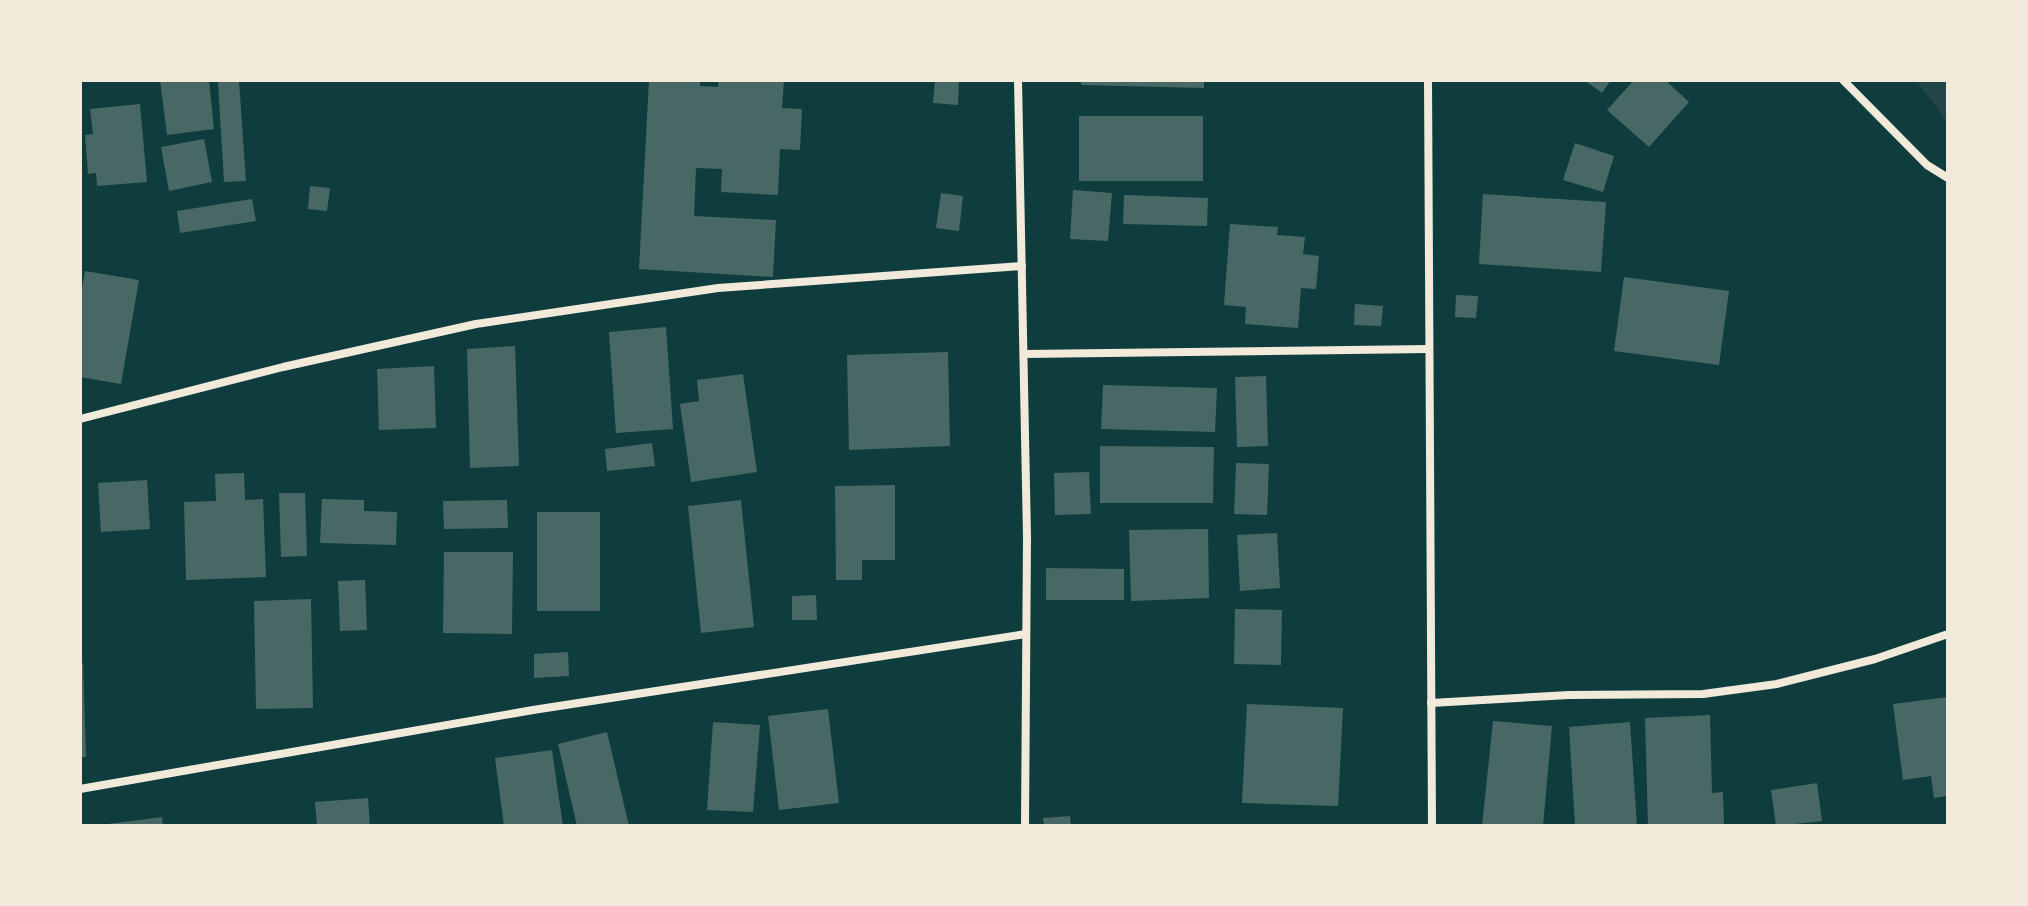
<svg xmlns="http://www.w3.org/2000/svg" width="2028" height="906" font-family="Mulish,sans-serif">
<rect width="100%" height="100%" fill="#0f3d3e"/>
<polygon fill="#244646" points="1916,80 1948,80 1948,123"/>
<g fill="#486865">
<polygon points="160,80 209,80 214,129 167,135"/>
<polygon points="649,80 700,80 700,86 718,87 719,80 784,80 782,108 802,109 800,150 780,149 778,195 721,192 722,169 696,168 694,216 776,220 773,277 639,269"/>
<polygon points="935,80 959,80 958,105 933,103"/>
<polygon points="1081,80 1204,80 1204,88 1081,85"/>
<polygon points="1584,80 1611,80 1602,93"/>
<polygon points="1634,80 1665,80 1689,102 1649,147 1607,110"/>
<polygon points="239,81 246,181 224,182 218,82"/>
<polygon points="140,104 147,182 97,186 96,173 88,174 85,135 93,134 90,109"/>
<rect x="1079" y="116" width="124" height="65"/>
<polygon points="204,139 212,182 169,191 161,147"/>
<polygon points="1575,143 1614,156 1603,192 1563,180"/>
<polygon points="310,186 330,188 327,211 308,209"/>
<polygon points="1073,190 1112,193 1108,241 1070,239"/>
<polygon points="941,193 963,196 959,231 936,228"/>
<polygon points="1483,194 1606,202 1601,272 1479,264"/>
<polygon points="1124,195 1208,198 1207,226 1123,224"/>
<polygon points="252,199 256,221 180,233 177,211"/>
<polygon points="1230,224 1278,227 1277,235 1305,237 1303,254 1319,256 1316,289 1301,288 1298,328 1245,324 1246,307 1224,305"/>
<polygon points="85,271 139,280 121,384 80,377 80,300"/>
<polygon points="1624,277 1729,291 1719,365 1614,351"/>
<polygon points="1456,295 1478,296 1476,318 1455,317"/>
<polygon points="1355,304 1383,306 1381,326 1354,325"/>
<polygon points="666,327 673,429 616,433 609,332"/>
<polygon points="515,346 519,466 470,468 467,349"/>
<polygon points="948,352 950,446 849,450 847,355"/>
<polygon points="434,366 436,428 379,430 377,369"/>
<polygon points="743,374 757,472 691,482 680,404 699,401 697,380"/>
<polygon points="1266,376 1268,446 1237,447 1235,377"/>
<polygon points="1103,385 1217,388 1215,432 1101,429"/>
<polygon points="652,443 655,466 607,471 605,449"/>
<polygon points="1100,446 1214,447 1213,503 1100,503"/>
<polygon points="1236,463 1269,464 1267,515 1234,514"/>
<polygon points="1089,472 1091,514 1055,515 1054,473"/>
<polygon points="244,473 245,500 263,499 266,577 186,580 184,502 216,501 215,474"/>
<polygon points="147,480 150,529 101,532 98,483"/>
<polygon points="895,485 895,560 862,560 862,580 836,580 835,486"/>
<polygon points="279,493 305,493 307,556 281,557"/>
<polygon points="322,499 364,500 364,511 397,512 396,545 320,543"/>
<polygon points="507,500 508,528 444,529 443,501"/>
<polygon points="741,500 754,627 701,633 688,506"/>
<rect x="537" y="512" width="63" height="99"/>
<polygon points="1208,529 1209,598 1131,601 1129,530"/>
<polygon points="1277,533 1280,588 1240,591 1237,535"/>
<polygon points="444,552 513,552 512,634 443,633"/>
<polygon points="1046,568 1124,569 1124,600 1046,600"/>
<polygon points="365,580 367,630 340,631 338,581"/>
<polygon points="816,595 817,620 792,620 792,596"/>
<polygon points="311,599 313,708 256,709 254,601"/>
<polygon points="1235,609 1282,610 1281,665 1234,664"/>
<polygon points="568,652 569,676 534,678 534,654"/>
<polygon points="80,663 83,663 86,757 80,757"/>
<polygon points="1948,697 1948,796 1934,798 1931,776 1903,780 1893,704"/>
<polygon points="1247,704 1343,708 1338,806 1242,803"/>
<polygon points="828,709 839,803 779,810 768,716"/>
<polygon points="1710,715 1712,793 1723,792 1724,826 1648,826 1645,718"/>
<polygon points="1493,721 1552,726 1543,826 1482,826"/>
<polygon points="713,722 760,725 753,812 707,810"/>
<polygon points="1630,722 1637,826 1575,826 1569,727"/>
<polygon points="607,732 629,826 577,826 558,744"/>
<polygon points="552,750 563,826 504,826 495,758"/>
<polygon points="1817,783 1822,821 1776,826 1771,790"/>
<polygon points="368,798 370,826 317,826 315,802"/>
<polygon points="1070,816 1071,826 1044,826 1043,818"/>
<polygon points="162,817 163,826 108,826 108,824"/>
</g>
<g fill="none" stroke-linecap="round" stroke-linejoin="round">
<g stroke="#f1e9da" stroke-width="8">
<polyline points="1018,80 1027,537 1025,826"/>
<polyline points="1428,80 1432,826"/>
<polyline points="1843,80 1927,165 1948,178"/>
<polyline points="1024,354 1429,349"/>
<polyline points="80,419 283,367 476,324 718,288 1022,266"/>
<polyline points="1431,703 1569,695 1703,694 1777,684 1875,659 1948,634"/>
<polyline points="80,789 533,710 1026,634"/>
</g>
</g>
<rect width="2028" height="906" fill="none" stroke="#f1e9da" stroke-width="164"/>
</svg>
